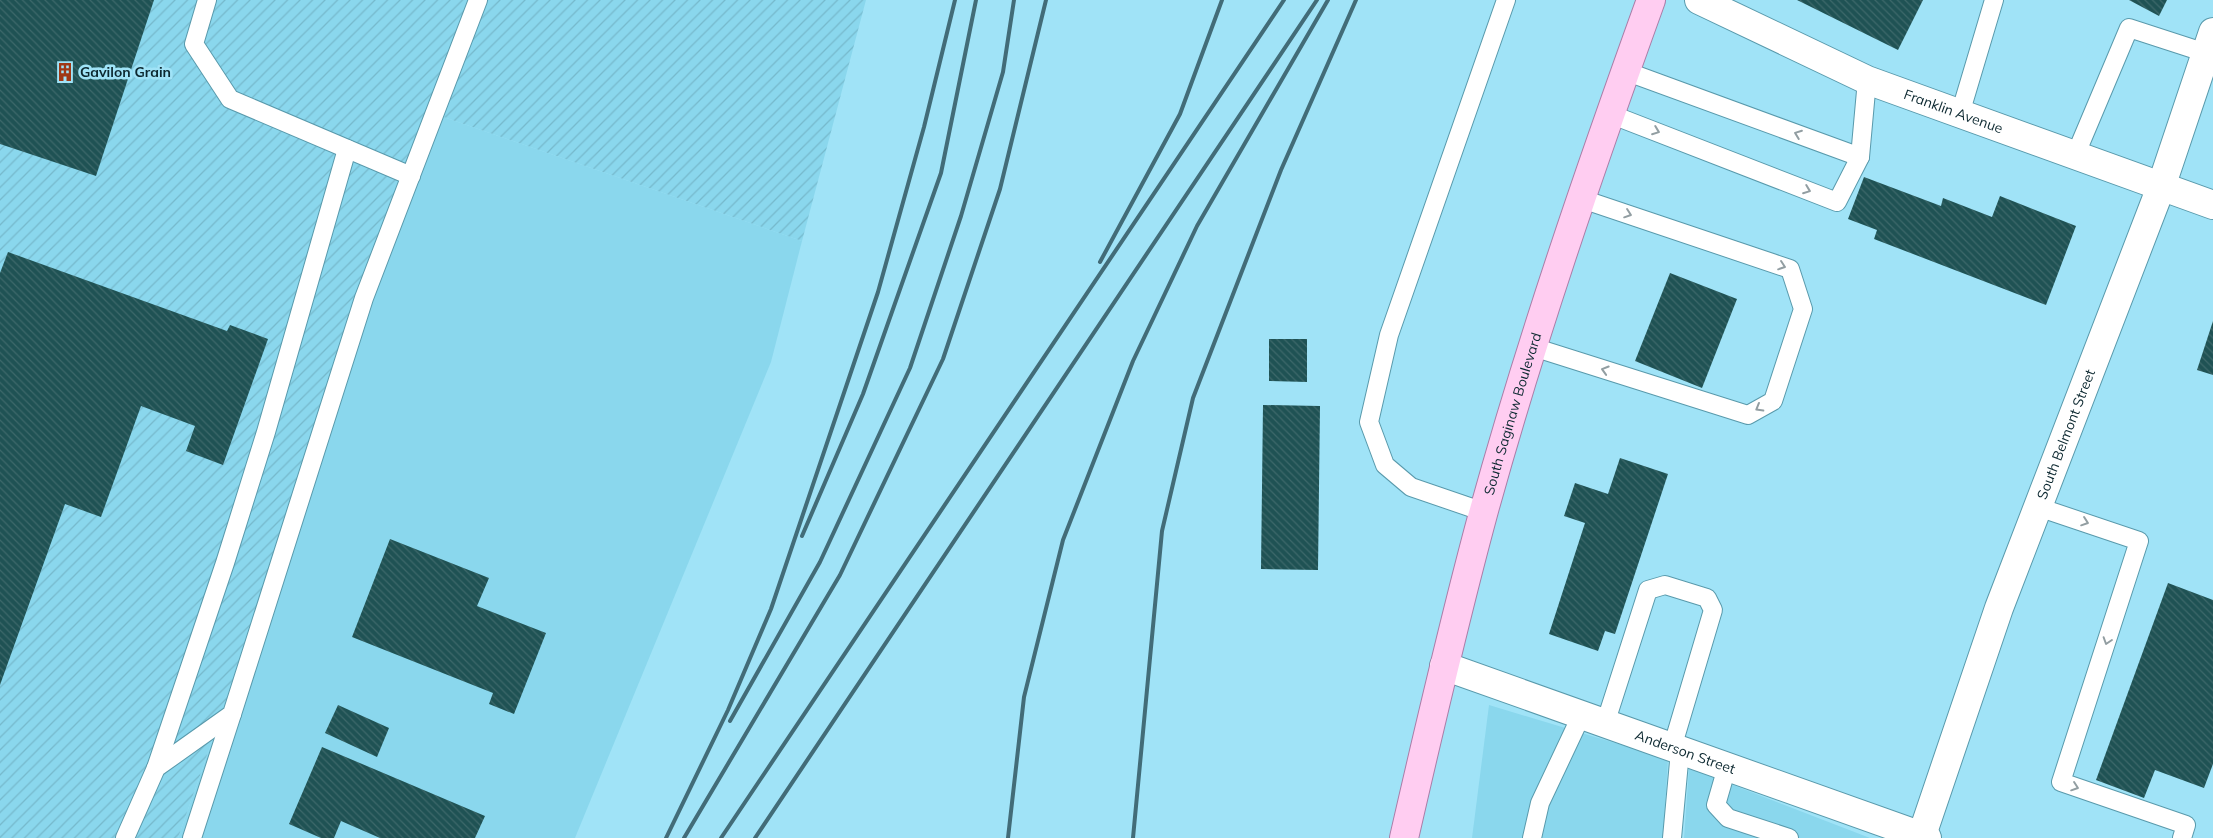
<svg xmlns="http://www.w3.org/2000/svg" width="2213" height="838" font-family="Mulish,sans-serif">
<defs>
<pattern id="industrial-furrows" width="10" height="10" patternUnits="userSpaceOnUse" patternTransform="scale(1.25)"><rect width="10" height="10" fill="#8ad7ed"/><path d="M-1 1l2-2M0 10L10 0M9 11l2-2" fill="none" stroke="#76b9cc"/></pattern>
<pattern id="building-back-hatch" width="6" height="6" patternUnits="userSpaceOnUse" patternTransform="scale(1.25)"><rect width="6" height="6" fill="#1f5254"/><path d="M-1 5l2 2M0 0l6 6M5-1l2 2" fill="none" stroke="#3d686a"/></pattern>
</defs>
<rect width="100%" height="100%" fill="#a0e3f7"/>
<g fill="#8ad7ed">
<polygon points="432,113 802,241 771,362 575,838 178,838"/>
<polygon points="1489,705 1668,759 1663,838 1472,838"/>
<polygon points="1689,768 1870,838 1684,838"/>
</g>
<polygon fill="url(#industrial-furrows)" points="0,0 866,0 802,241 432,113 178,838 0,838"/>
<g fill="url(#building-back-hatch)">
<polygon points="0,0 154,0 96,176 0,144"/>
<polygon points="1797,0 1923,0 1898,50"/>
<polygon points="2129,0 2167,0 2159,16"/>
<polygon points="1864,177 1941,206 1943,198 1992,217 2000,196 2076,226 2046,305 1874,239 1877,230 1848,219"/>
<polygon points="8,252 227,331 230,325 268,339 223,465 186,451 195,426 141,406 101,517 65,504 0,685 0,273"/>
<polygon points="1670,273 1737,299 1702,388 1635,361"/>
<polygon points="2213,321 2213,375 2197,370"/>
<polygon points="1269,339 1307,339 1307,382 1269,381"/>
<polygon points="1263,405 1320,406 1318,570 1261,569"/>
<polygon points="1620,458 1668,474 1615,634 1605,631 1598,651 1549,634 1585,523 1564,516 1575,483 1608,494"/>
<polygon points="390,539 489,578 477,606 546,633 514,714 489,704 493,693 352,637"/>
<polygon points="2168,583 2213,600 2213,764 2204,788 2155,770 2144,798 2096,780"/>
<polygon points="338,705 389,728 377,757 325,733"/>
<polygon points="322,747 485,816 475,838 380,838 341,821 334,838 321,838 289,824"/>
</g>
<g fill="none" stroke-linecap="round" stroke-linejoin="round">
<g stroke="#599aac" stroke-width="20">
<g id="lane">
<polyline points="207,0 194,44 230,99 411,176"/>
<polyline points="1625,71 1860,157"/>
<polyline points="1610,114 1837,202 1860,157 1867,80"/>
<polyline points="1960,114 1994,0"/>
<polyline points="2075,156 2129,28 2206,53"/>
<polyline points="1533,347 1748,415 1773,401 1803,309 1790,269 1582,199"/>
<polyline points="2038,507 2139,541 2061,782 2186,825 2182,838"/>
<polyline points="1484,512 1411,487 1385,465 1369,422 1389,335 1506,0"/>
<polyline points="1605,724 1648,590 1665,585 1707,598 1713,610 1672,748"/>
<polyline points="1727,767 1716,805 1728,818 1789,838"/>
<polyline points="156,768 225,563 266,432 347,149"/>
<polyline points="125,838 156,768 232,714 364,298 478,0"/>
<polyline points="192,838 232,714"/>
<polyline points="1532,838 1540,803 1581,716"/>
<polyline points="1672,838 1680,751"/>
</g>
</g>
<g stroke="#599aac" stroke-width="30">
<g id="street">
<path id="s1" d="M1699,0L1867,80L2213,205"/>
<path id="s2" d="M1444,666L1927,838"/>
<path id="s3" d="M1921,838L1999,608L2161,187L2213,32"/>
</g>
</g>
<g stroke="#aa7da7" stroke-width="30">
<g id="primary">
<path id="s4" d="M1404,838C1429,729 1454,621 1483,514C1531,340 1590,169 1651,0"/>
</g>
</g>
<use href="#lane" stroke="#fff" stroke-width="18"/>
<use href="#street" stroke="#fff" stroke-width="28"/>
<use href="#primary" stroke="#ffcdf1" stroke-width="28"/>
<g stroke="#426c78" stroke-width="4">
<polyline points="1100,262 1180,114 1222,0"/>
<polyline points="802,536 863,394 941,173 976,0"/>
<polyline points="730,721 820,562 910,368 961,216 1003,72 1014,0"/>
<polyline points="666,838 728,710 771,609 878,292 924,127 955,0"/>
<polyline points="684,838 840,575 943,359 1000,189 1046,0"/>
<polyline points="721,838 1284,0"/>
<polyline points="755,838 1317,0"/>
<polyline points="1008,838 1024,697 1063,540 1133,361 1197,226 1328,0"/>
<polyline points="1133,838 1162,531 1193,398 1281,170 1356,0"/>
</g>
</g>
<defs><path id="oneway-chevron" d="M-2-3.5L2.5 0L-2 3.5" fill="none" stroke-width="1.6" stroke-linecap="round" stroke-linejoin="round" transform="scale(1.25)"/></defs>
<g stroke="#929ea2">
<use href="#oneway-chevron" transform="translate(1656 131) rotate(21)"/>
<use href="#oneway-chevron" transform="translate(1798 134) rotate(-159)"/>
<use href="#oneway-chevron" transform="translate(1807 190) rotate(21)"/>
<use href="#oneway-chevron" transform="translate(1628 214) rotate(19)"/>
<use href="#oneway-chevron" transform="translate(1782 266) rotate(19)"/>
<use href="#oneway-chevron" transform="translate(1605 370) rotate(-163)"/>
<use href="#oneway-chevron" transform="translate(1759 408) rotate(150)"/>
<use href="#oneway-chevron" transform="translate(2085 522) rotate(19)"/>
<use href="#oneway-chevron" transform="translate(2107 641) rotate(108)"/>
<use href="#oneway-chevron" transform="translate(2075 787) rotate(19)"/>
</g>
<defs>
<g id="building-bare" transform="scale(1.5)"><path d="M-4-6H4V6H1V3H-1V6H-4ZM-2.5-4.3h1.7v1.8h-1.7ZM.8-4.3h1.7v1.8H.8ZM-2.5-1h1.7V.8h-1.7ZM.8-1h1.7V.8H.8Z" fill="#9f3815" stroke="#a0e3f7" stroke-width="2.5" paint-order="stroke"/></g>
</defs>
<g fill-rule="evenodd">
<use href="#building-bare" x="65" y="72"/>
</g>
<g text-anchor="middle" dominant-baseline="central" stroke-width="5" stroke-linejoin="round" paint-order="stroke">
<g font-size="14" font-weight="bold" fill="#0c2830" stroke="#a0e3f7" text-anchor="start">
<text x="80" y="72">Gavilon Grain</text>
</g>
<g font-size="14" fill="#0c2830" stroke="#a0e3f7">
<text stroke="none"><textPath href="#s1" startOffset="278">Franklin Avenue</textPath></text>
<text stroke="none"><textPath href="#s4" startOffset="438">South Saginaw Boulevard</textPath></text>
<text stroke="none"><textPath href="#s3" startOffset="429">South Belmont Street</textPath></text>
<text stroke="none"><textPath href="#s2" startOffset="256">Anderson Street</textPath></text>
</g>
</g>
</svg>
